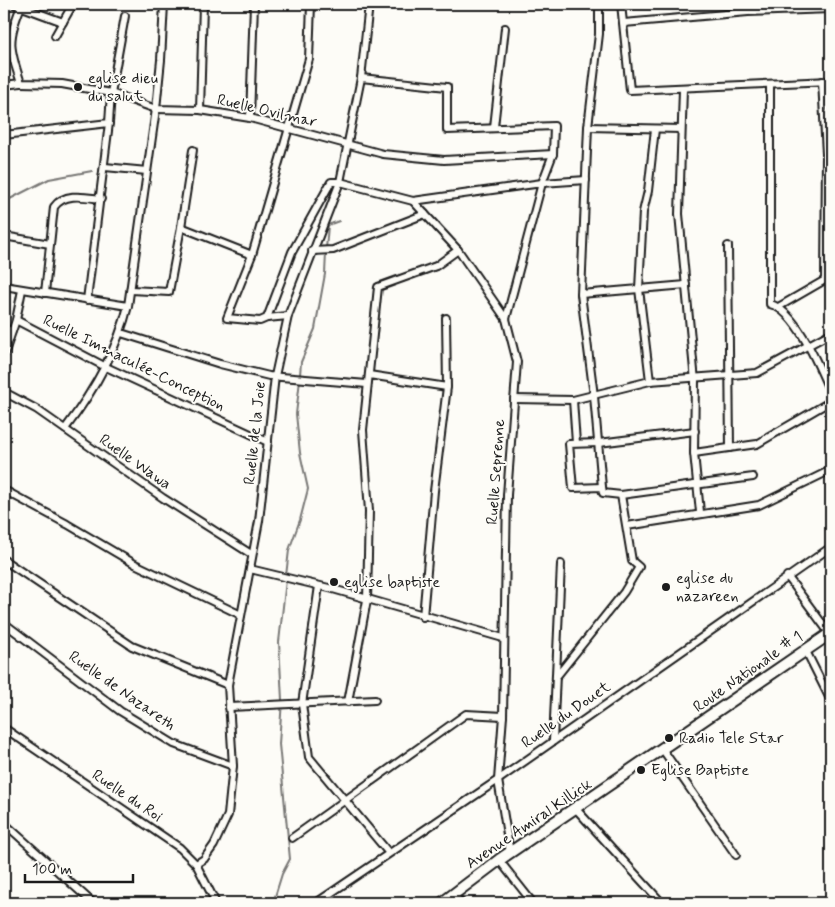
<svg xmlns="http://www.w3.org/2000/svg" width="835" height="907" font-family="Mynerve,sans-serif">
<rect width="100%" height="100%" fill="#fdfcf7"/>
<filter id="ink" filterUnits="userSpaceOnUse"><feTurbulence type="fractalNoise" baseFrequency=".02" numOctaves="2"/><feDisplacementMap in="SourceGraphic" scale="10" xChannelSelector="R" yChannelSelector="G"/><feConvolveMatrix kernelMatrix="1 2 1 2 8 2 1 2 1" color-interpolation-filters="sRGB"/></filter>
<g filter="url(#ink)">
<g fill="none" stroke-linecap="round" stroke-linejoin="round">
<g stroke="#797876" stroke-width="2">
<polyline points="4,202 49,179 92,171"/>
<polyline points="326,249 328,225 339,221"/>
<polyline points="300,375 301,362 315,329 325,274 326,253"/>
<polyline points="286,576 289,550 300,520 308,489 300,453 296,414 300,380"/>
<polyline points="273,903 282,874 290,859 279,744 282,700 279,642 286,580"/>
</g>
<g stroke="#1c1c1c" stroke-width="10">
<g id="minor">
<polyline points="14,4 63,22"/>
<path d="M22,4C7,39 9,48 21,83L62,84L111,93L125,16"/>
<polyline points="599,4 599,34 588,127 581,294 594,396 602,487"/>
<polyline points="621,4 630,90 831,81"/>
<polyline points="624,23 748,12 831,9"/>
<polyline points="55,36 73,4"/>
<polyline points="361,78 447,87 447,130 554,126 553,154 542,183 506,319"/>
<path d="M770,84V304C797,311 820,369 831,394"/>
<polyline points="4,85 21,83"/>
<polyline points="683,89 679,214 695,381 694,453 700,512"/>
<polyline points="200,110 203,4"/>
<polyline points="250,118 254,4"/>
<polyline points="494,127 505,28"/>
<polyline points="588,127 681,129"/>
<polyline points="4,135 109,123 111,93 156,109 200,110 250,118 383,154 444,160 553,154"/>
<polyline points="105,167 147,171"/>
<polyline points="413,201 542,183 586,180"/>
<polyline points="181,227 193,150"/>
<polyline points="4,236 50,244"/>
<polyline points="728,246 730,448"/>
<polyline points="312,251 333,250 425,214"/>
<polyline points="4,286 128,306"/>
<polyline points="131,290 169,292 181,227 252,255"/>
<path d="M45,293L54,207C65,192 85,197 101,199"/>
<polyline points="581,294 686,285"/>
<polyline points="87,300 109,123"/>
<polyline points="780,306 825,280 826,154 822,81"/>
<polyline points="288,316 267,318 260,321 227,318 252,255 309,59 311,4"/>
<polyline points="267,318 292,252 331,182 340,182 413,201 458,250 506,319 517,362 507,495 503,716 498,780 510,853"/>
<polyline points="16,320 104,366 268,442"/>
<polyline points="4,329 12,331"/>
<polyline points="121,333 220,364 269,376 367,384"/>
<polyline points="4,355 16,320 22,290"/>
<polyline points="369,375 447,387"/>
<polyline points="650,381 639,289 643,212 648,191 655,129"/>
<polyline points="4,392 36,409 163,498 251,554"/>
<polyline points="514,399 573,400 650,381 757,373 831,333"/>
<polyline points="573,400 576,443"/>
<path d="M65,429C93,392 117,351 128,306L156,109L161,60L164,4"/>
<polyline points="694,453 757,444 831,401"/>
<polyline points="4,490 67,524 135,564 241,615"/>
<polyline points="621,495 753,477"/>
<polyline points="627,526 759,505 831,470"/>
<polyline points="4,560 132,646 228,685"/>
<polyline points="250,569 333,589 503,638"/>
<polyline points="787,576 830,634"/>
<polyline points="319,586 302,704 309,757 388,852"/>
<polyline points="423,617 434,491 447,387 446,318"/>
<polyline points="4,623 120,711 174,744 233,766"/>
<polyline points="806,651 831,701"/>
<polyline points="557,676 624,592 639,567 632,561 621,495 603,493 602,487 573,488 569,444 599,443 695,431"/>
<polyline points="348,702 367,600 369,511 363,430 378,287 436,266 458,250"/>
<polyline points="229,707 375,700"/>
<polyline points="4,728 180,848 196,864 216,903"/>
<polyline points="553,741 561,564"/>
<polyline points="663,750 736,855"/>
<polyline points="576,809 662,903"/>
<polyline points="4,823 93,903"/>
<polyline points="292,838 466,714 503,716"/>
<polyline points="499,860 533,903"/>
<polyline points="196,864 204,859 214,845 228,815 233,766 228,685 259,521 275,376 288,316 340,182 361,78 369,4"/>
<polyline points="453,895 462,903"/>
<polyline points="316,903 498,780 831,547"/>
</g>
</g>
<g stroke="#1c1c1c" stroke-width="14">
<polyline id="primary" points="442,903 499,860 831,633"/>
</g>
<use href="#minor" stroke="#fdfcf7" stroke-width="6"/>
<use href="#primary" stroke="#fdfcf7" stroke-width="10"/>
</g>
</g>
<g fill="#1c1c1c" stroke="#fdfcf7" stroke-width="2">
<circle cx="78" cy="87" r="5"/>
<circle cx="334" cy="582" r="5"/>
<circle cx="666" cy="587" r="5"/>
<circle cx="669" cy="738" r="5"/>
<circle cx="641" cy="770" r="5"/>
</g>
<g text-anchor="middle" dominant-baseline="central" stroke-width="4" stroke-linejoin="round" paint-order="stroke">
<g font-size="16" fill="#1c1c1c" stroke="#fdfcf7" text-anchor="start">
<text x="88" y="78">eglise dieu<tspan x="88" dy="18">du salut</tspan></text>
<text x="676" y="578">eglise du<tspan x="676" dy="18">nazareen</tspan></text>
<text x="344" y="582">eglise baptiste</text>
<text x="679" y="738">Radio Tele Star</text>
<text x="651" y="770">Eglise Baptiste</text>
</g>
<g font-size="16" fill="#1c1c1c" stroke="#fdfcf7">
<text transform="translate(267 111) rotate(13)">Ruelle Ovilmar</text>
<text transform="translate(134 363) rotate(26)">Ruelle Immaculée-Conception</text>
<text transform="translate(255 433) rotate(-84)">Ruelle de la Joie</text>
<text transform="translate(135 462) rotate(35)">Ruelle Wawa</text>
<text transform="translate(496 472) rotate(-86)">Ruelle Seprenne</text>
<text transform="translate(748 672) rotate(-35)">Route Nationale # 1</text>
<text transform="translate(122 691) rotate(35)">Ruelle de Nazareth</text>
<text transform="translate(566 715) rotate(-35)">Ruelle du Douet</text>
<text transform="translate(127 796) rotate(34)">Ruelle du Roi</text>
<text transform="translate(529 824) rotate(-34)">Avenue Amiral Killick</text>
</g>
</g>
<rect width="835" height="907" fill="none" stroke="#fdfcf7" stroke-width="20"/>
<rect x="10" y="10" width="815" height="887" fill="none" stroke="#1c1c1c" stroke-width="2" filter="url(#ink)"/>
<path d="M25 874v8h108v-8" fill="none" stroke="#1c1c1c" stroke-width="2.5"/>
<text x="32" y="874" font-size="15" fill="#1c1c1c" stroke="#fdfcf7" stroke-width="4" paint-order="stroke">100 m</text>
</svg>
